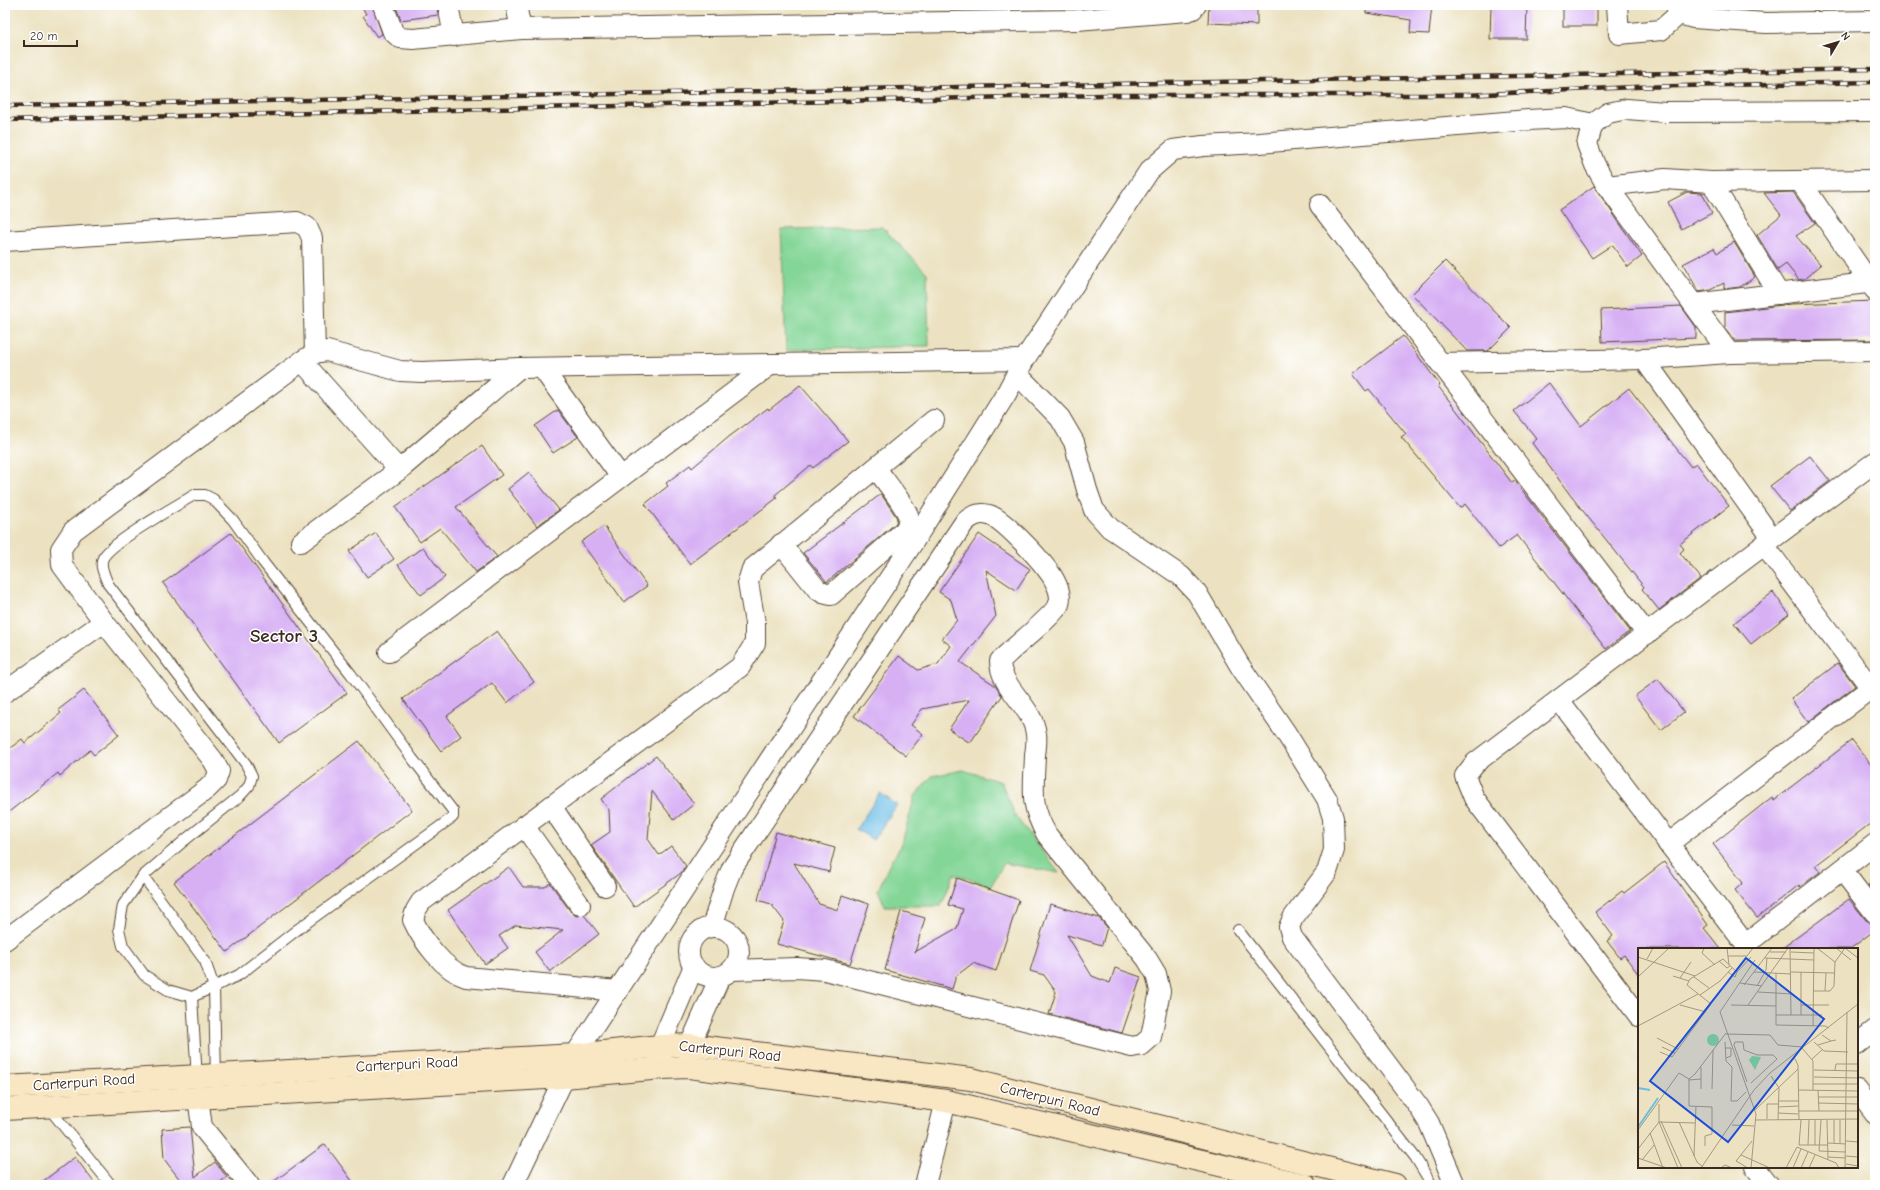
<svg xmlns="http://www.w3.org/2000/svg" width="1880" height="1190" font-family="'Comic Neue',sans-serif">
<rect width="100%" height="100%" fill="#fff"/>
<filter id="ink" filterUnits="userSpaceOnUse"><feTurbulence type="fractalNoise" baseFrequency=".025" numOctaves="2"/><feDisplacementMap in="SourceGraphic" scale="8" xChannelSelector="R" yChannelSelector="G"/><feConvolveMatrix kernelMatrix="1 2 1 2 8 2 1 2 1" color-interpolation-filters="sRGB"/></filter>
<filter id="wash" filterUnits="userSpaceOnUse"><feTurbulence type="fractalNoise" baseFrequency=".012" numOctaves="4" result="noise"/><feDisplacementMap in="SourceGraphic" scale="16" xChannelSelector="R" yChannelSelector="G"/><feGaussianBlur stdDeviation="0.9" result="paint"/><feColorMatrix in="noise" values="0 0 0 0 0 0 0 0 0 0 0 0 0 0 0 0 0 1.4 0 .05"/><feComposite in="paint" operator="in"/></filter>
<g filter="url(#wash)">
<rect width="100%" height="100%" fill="#ece2c1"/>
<g fill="#84d697" stroke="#60805a">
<polygon points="882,227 927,273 929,346 786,350 781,229"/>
<polygon points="963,770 1001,782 1016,817 1059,873 1004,863 991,886 954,874 941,906 885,906 878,890 891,861 901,846 915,796 932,776"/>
</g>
<polygon fill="#6abee6" stroke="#527482" points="880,793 897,805 873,840 856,829"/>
<g id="blocks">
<g fill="#d7b0f4">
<polygon points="361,5 372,5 382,34 377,37 363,16 366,14"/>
<polygon points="395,5 437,5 438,15 401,20"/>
<polygon points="1209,5 1257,5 1257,25 1208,23"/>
<polygon points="1366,5 1432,5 1429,34 1410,33 1411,20 1366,13"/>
<polygon points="1491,5 1527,5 1526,39 1490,39"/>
<rect x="1563" y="5" width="34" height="21"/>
<polygon points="1594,186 1642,256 1628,267 1612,245 1592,258 1559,210"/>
<polygon points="1687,192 1702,193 1712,213 1681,229 1668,202"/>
<polygon points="1793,192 1815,223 1796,236 1821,265 1804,279 1799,280 1786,264 1778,270 1757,235 1781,215 1764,193"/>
<polygon points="1734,242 1755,277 1740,287 1724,289 1724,283 1710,290 1699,292 1683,264 1714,248 1717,253"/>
<polygon points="1445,261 1511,328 1488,351 1467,351 1412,294"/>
<polygon points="1875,301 1875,340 1735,341 1725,328 1725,312 1791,304"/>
<polygon points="1681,306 1696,327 1696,338 1602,342 1601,310"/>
<polygon points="1403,336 1440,385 1438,386 1512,483 1515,481 1630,631 1606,649 1517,535 1499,548 1465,504 1460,508 1401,437 1406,434 1369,389 1366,391 1353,374"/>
<polygon points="1549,383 1581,426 1629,388 1691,467 1696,463 1729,506 1680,544 1684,549 1680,553 1701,578 1659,610 1642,589 1644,587 1571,496 1532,443 1537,439 1514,411"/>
<polygon points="800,385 848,441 813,468 811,465 775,495 777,498 690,564 645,504 668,486 666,483 690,465 692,468 730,436 768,408 769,410"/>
<polygon points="558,410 578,437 553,453 535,426"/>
<polygon points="482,446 502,475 456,507 497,557 476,572 440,528 420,542 395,507"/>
<polygon points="1810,456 1830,481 1790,511 1770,486"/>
<polygon points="529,472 559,510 537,526 508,489"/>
<polygon points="881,494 897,518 896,523 827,582 803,553"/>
<polygon points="604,526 647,586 624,602 581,542"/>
<polygon points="231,533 347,693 279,743 163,583"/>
<polygon points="376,533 394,559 367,577 349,551"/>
<polygon points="979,534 1030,569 1016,590 986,570 996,616 960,662 996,686 1002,696 970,743 949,729 969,700 922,709 911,725 923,734 906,756 854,716 899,656 918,670 938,664 951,646 942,639 957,620 951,600 939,592"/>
<polygon points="423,547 445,577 421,595 398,565"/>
<polygon points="1773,592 1789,614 1751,644 1734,623"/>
<polygon points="497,631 534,682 507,703 492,683 447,716 461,736 441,751 403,699"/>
<polygon points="1838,663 1855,686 1808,722 1791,699"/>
<polygon points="1658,679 1684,712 1661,730 1635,696"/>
<polygon points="84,690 119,735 94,755 90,750 60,776 58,773 5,815 5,752 22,739 25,743 61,713 58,710"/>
<polygon points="1852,740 1875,770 1875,820 1815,866 1820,872 1800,887 1799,885 1757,918 1735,890 1743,883 1713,844 1772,797 1774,800"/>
<polygon points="359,741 412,810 227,952 174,882"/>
<polygon points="656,756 694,804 674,820 652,791 648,839 659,855 671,846 686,866 681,873 634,907 591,845 610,832 609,810 601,799"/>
<polygon points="776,832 835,848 829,872 794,863 819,904 838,910 842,895 869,904 850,964 777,944 784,921 771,904 758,900"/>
<polygon points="1664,862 1708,925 1704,928 1721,949 1639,949 1639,975 1624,955 1620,958 1607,941 1613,936 1595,912 1622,891 1624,893"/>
<polygon points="509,867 523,887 545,887 550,883 571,912 576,916 584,915 599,934 550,972 535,952 563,930 516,925 499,936 508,948 485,964 448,910"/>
<polygon points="957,878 1019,900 996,971 973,963 956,976 952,989 885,970 901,911 925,918 915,952 957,928 963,909 948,905"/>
<polygon points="1875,880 1875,894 1868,885"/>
<polygon points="1849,899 1866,920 1875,924 1875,930 1850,949 1781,949"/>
<polygon points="1050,904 1099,918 1107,927 1102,945 1067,935 1092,976 1110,983 1115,968 1141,977 1122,1033 1049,1014 1056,992 1044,975 1030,971"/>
<polygon points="190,1127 195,1177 215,1162 227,1177 216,1185 184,1185 164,1159 162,1129"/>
<polygon points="325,1144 355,1185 269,1185"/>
<polygon points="75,1157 96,1185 38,1185"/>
</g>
</g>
</g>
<g filter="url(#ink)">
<use href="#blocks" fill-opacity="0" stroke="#564636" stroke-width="1"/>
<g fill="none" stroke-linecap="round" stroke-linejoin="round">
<g stroke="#564636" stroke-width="12">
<g id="lane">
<path d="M194,495H205L213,499L233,520L263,562L351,674L412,758L453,811V817L298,929L239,975L192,997L168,990L144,975L123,946L119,929L123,905L143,876L185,840L240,796L249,786L252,776L246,764L108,584C105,576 99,566 103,558C111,542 176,506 194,495Z"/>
<polyline points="143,876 205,961 214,987 216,1078"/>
<polyline points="1238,930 1415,1157 1432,1185"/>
<polyline points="192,997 197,1079"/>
<polyline points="48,1107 111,1185"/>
</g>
</g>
<g stroke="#564636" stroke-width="22">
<g id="street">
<polyline points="383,5 393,32 400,38 413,39 521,29"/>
<polyline points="448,5 454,36"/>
<polyline points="516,5 521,29 1077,20 1187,11 1193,9 1196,5"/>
<polyline points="1617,5 1619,34 1661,30 1679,14"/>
<polyline points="1676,5 1679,14 1693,18 1766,23 1875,21"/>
<polyline points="1800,181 1875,290"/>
<polyline points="1711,182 1779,294"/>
<polyline points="1607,186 1665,179 1711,182 1875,180"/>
<polyline points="1320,205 1647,634"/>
<polyline points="5,241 297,222 307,227 312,238 315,353 327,351 400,371 422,372 519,368 1024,360"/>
<polyline points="1694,304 1875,282"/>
<polyline points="1729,353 1607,186 1595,165 1587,144 1593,124 1608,113 1627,109 1665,112 1875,111"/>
<polyline points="1644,359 1772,538"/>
<polyline points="302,361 399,470"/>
<polyline points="1440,363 1644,359 1729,353 1875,351"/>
<polyline points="542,368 621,477"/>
<polyline points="1017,374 1060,418 1074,442 1087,490 1094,510 1110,528 1181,576 1197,593 1240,666 1286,733 1327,799 1333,818 1334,850 1327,872 1293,918 1289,927 1292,937 1419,1107 1429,1123 1455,1185"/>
<polyline points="301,542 399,470 519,368"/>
<path d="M781,544L817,589L823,593L831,595L839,588L905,530C907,526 909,523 909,518C906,506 883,479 876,468"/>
<polyline points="389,652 770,365"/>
<polyline points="1871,688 1764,545 1875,462"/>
<polyline points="5,692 104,622"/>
<polyline points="1559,700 1749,949"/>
<polyline points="551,806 605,886"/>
<polyline points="524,826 580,905"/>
<polyline points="1668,844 1875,685"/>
<polyline points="1842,870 1875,913"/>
<path d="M712,927L724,888L732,868L964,523C971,516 979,512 989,515C1002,518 1037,556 1046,568C1053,576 1063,593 1059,604C1053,617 1012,648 1000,661C1000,688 1033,706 1036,734C1037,740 1036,748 1035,755C1034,789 1029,804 1047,835L1147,959L1156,974L1160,991L1151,1037L1142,1045L1132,1047L825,970L797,968L732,970"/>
<circle cx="714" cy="952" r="25"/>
<polyline points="5,940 207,789 216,780 219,771 213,760 104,622 62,565 61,549 73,531 302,361 315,353"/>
<polyline points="1746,944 1875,844"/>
<path d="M618,991L466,977C444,970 422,940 413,920L416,910L421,902L740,667L755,643V623L748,582L752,569L934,420"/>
<polyline points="1639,1016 1474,798 1465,776 1475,763 1764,545"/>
<polyline points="1857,1044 1875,1030"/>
<polyline points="689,1060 690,1045 720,977"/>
<polyline points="662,1062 660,1046 694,966"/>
<polyline points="1857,1090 1875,1114"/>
<polyline points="198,1097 202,1127 249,1185"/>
<polyline points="1755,1167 1769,1185"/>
<polyline points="513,1185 575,1055 914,541 1006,394 1024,360 1149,171 1173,150 1203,146 1260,143 1528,120 1566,118 1593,124"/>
<polyline points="925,1185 946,1101"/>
</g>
</g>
<g stroke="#564636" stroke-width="24">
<g id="secondary">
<polyline points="5,1087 575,1055 660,1046 690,1045 971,1079 1395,1185"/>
<polyline points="5,1109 564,1077 662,1068 689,1067 946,1101 1305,1185"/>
</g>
</g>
<use href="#lane" stroke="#fff" stroke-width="10"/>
<use href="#street" stroke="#fff" stroke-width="20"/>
<use href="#secondary" stroke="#f9e7c3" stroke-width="22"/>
<g stroke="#3b2a1e" stroke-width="4.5">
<g id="rail">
<polyline points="5,106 1875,69"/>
<polyline points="5,120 1104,95 1465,95 1634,87 1875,82"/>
</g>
</g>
<use href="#rail" stroke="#fff" stroke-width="3" stroke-dasharray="9" stroke-linecap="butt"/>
</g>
</g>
<g text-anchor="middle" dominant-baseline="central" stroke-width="3" stroke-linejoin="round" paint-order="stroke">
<g font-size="15" fill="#3b2a1e" stroke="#fff">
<text transform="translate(730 1051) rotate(6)">Carterpuri Road</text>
<text transform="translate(407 1064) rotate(-3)">Carterpuri Road</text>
<text transform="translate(84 1082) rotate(-4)">Carterpuri Road</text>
<text transform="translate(1050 1099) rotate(14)">Carterpuri Road</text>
</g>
<g font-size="19" font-weight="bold" fill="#3b2a1e" stroke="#fff">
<text x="284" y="636">Sector 3</text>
</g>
</g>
<g transform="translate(1638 948)">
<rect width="220" height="220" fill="#ece2c1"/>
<path d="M69 92a6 6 0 1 1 12 0a6 6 0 1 1-12 0ZM114,108L123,109L117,122L111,112Z" fill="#84d697"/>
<path fill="none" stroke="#6abee6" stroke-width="2" d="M0,140L12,142M0,179L20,150"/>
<path fill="none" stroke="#a59880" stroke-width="1" d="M66,0L64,5L77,17M89,0L91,17M152,0L153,67M179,0L197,14M198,0L213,12M207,0L220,10M132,4H148M153,4L176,5M90,8H109L115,0M0,9L57,28M127,10L176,12M9,11L15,0M81,13L89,20L92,18M90,24L97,29L99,24M116,24L153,26M153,24L197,25M138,25V45L153,46M35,28L51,33M0,29L31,0M56,29L71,40M42,30L53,14M102,35L124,38M106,37L134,0M119,38L128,22L129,10M176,43H192L196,38L197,14L207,0M187,43L188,25M120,44L138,45M138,45V77L187,78L191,80M62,47L82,33L94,20M42,57L68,64M93,57L138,58M110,57L150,0M163,57H191M138,67H184M163,67V24M0,78L60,46M175,78L176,0M88,86L132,87L140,97L165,99M184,87L193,93L198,92M19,90L40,101L73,56L49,37L52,31L85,11L99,24L113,9M87,94L88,113L94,119L93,153H99L108,144M176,94L186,103L210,104M180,97L193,93M24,99L37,105M87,100H93V108L88,110M164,100L175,113V142M22,104L34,109L40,101M156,109L160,117L161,172M174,111L184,102M63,119V141M176,122L220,123M197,122L198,116H220M133,128L141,140L140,172M176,129L220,130M51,131V158L74,159V186L67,188V198M51,132L63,131M109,134L96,97L97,94H105L106,102L119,107H135L139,111L113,135M175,136H220M74,141L75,102M160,142L220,143M180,142L181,163M180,149H220M140,153H161M180,155L220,156M21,156V174L40,220M140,159L160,158M117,162L160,121M160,163H220M140,165L160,166M129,171V156H140M117,172L220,171M183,172L181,203L208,204M189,172L190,211M23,173L44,220M41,174L59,214L65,219M94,177L116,178M0,182L41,125L51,131L57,126L88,85M12,185L25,220M208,193L220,194M190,195L208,196M196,195V172M202,196V172M161,197H190M161,197L163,172M170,197L171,172M177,197V172M0,201L21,174L57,175M103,207L132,220M56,208L58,158M208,208L220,209M190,209L208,210M0,210L29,220M4,212L16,197M208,216L220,218M63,220L116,142L132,125L220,56M83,220L87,217L94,220M110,220L98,213L114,193M113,220L118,166L82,64L117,12M148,220L159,199L198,215L201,220M155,220L163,201M163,220L170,204M171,220L177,207M207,220L209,64"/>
<path fill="#1d4ed8" fill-opacity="0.15" stroke="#1d4ed8" stroke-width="2" d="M108,10L186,71L90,194L12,133Z"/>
<rect width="220" height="220" fill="none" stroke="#3b2a1e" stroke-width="2"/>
</g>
<rect width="1880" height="1190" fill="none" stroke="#fff" stroke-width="20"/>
<g transform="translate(1838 42) rotate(52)" stroke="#ffffff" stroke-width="3" paint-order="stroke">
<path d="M0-3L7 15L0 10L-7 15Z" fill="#3b2a1e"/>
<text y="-6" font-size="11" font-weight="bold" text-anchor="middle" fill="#3b2a1e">N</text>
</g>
<path d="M24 40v6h53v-6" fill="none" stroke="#3b2a1e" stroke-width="2"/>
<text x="30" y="40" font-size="12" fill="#3b2a1e" stroke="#ffffff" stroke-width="3" paint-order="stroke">20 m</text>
</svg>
